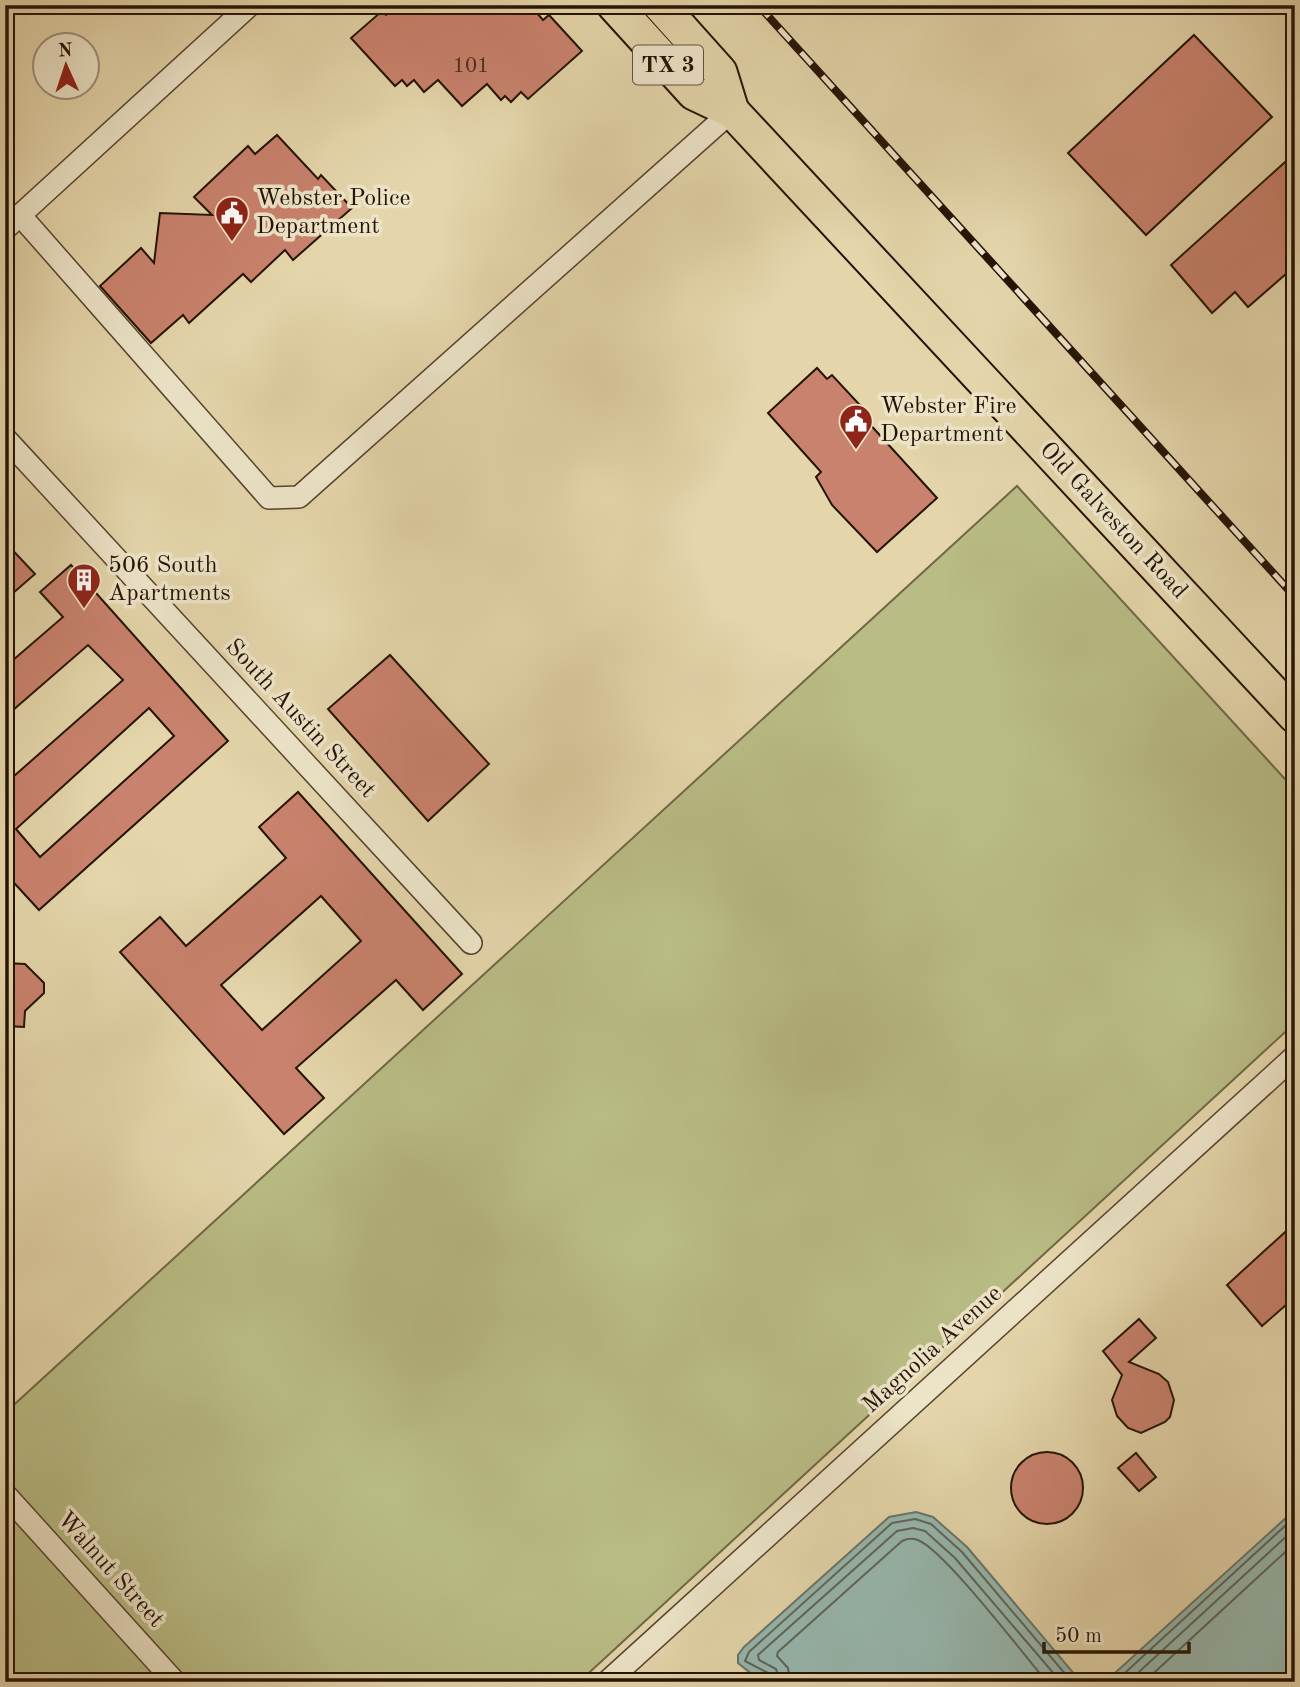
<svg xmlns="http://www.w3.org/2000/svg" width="1300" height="1687" font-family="'Old Standard TT',serif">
<rect width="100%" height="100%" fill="#e4d5aa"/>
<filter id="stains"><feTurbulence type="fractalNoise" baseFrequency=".00286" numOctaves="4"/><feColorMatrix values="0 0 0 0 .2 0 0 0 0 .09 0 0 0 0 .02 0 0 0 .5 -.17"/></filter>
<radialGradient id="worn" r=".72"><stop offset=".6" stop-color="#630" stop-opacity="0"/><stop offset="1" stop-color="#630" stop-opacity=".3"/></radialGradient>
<polygon fill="#b9bc85" stroke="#6f6845" stroke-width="2" points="1017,486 1295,790 1295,1023 579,1682 5,1682 5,1413"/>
<g fill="#97b8af" stroke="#69766b" stroke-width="2">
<polygon points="916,1512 933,1517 967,1547 1081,1682 775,1682 753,1675 738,1663 738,1655 744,1647 889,1517"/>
<polygon points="1288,1516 1295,1519 1295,1682 1105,1682"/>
</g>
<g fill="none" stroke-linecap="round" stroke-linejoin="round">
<g stroke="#5e665a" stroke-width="2">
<polyline points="771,1682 768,1673 745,1661 749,1652 892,1523 915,1519 931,1524 962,1552 1072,1682"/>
<polyline points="780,1682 776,1669 759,1660 758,1655 897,1531 913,1528 925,1531 955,1558 1061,1682"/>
<path d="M790,1682L788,1668L777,1656L778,1652L902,1541C908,1538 912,1538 918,1540C945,1551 1023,1654 1047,1682"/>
<polyline points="1115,1682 1286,1525 1295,1524"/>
<polyline points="1128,1682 1289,1534 1295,1533"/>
<polyline points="1144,1682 1295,1543"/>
</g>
</g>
<g fill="#c9826d" stroke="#251305" stroke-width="2" fill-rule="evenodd">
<polygon points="398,5 530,5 543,20 549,15 582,51 528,99 521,92 511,102 505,96 501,100 487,84 462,106 438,80 424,92 414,80 407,86 402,80 395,86 351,38 382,11 386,15"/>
<polygon points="1194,35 1272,117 1146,235 1068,153"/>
<polygon points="277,135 318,179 321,175 352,208 293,260 285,250 251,282 243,274 189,323 183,315 151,343 100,286 141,248 154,263 160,213 212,215 194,197 248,146 255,154"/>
<polygon points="1295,153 1295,266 1248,307 1235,292 1212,313 1171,265"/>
<polygon points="817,368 827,379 832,375 870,416 866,420 937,498 877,552 832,505 816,477 821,472 768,413"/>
<polygon points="5,542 35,574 5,600"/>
<path d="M71,565L228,741L39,910L5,873V784L123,680L88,645L5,717V667L63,617L40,592ZM149,708L174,736L40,857L16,829Z"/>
<polygon points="390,655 489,764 428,821 328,709"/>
<path d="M298,792L462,974L423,1010L396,980L296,1068L324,1098L284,1134L120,952L160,917L186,946L286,858L259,827ZM321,896L361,941L262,1030L221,985Z"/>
<polygon points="5,963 25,964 44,983 44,993 25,1011 24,1027 5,1026"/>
<polygon points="1295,1223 1295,1297 1262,1326 1227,1285"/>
<polygon points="1139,1319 1156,1338 1129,1362 1159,1374 1168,1382 1174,1400 1170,1417 1165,1422 1141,1433 1128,1428 1117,1416 1112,1400 1122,1375 1103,1351"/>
<circle cx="1047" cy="1488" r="36"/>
<polygon points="1136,1453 1156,1477 1139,1491 1118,1468"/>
</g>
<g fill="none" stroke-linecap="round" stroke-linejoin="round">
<g stroke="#55442e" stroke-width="24">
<g id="street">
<polyline points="20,215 269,498 299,497 732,111"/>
<polyline points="5,229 250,5"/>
<polyline points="5,438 471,943"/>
<polyline points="5,1494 175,1682"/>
<polyline points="607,1682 1295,1056"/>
</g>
</g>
<g stroke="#251305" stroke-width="37">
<g id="primary">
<polyline points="614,5 694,93 732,111 1295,716"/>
<polyline points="660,5 720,72 732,111"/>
</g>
</g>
<use href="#street" stroke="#ede4c8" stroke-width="21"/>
<use href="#primary" stroke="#e4d5aa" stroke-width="33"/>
<g stroke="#251305" stroke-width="8">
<polyline id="rail" points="758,5 1295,597"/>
</g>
<use href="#rail" stroke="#ede4c8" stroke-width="5" stroke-dasharray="16" stroke-linecap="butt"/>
</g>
<defs>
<g id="civic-pin" transform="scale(1.75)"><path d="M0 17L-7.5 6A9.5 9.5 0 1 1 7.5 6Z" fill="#8f2418" stroke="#ede4c8"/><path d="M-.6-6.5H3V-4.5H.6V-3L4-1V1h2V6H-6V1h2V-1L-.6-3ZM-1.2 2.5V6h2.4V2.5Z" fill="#fff"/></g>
<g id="building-pin" transform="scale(1.75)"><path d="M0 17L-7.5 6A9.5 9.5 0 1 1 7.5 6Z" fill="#8f2418" stroke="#ede4c8"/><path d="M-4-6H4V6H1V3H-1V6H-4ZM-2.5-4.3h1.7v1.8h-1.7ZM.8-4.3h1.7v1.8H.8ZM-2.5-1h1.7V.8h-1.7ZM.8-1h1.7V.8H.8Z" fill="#fff"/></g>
</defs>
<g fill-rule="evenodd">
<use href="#civic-pin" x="232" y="213"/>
<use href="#civic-pin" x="856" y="421"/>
<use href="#building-pin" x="84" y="580"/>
</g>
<g text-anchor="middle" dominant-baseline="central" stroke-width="7" stroke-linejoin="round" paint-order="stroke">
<g font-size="21" fill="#4e2f1f">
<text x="471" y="66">101</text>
</g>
<rect fill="#ede4c8" stroke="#615240" stroke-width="2" x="633" y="45.5" width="70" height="39" rx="5"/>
<g font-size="23" font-weight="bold" fill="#251305">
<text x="668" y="65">TX 3</text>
</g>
<g font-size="24" fill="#251305" stroke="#ede4c8" text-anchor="start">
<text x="256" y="199">Webster Police<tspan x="256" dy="28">Department</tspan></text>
<text x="880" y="407">Webster Fire<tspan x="880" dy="28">Department</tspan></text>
<text x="108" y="566">506 South<tspan x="108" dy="28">Apartments</tspan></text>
</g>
<g font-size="24" fill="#251305" stroke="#ede4c8">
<text transform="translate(1113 521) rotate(47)">Old Galveston Road</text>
<text transform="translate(300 719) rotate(47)">South Austin Street</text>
<text transform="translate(933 1350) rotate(-42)">Magnolia Avenue</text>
<text transform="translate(110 1570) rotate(48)">Walnut Street</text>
</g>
</g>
<rect width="1300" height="1687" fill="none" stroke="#e4d5aa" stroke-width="28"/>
<rect x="7" y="7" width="1286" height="1673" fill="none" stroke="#251305" stroke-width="3.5"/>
<rect x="14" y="14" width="1272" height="1659" fill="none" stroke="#251305" stroke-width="2"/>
<g transform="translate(66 66) rotate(357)"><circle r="33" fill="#ede4c8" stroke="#9d907a" stroke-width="2"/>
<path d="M0-5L12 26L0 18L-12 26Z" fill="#8f2418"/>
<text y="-10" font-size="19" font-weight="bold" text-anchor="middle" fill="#251305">N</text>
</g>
<path d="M1044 1642v10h145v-10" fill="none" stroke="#251305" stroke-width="3.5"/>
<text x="1055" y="1642" font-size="21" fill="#251305" stroke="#ede4c8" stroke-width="5" paint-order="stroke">50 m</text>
<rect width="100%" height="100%" filter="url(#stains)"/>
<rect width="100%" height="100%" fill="url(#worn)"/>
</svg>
